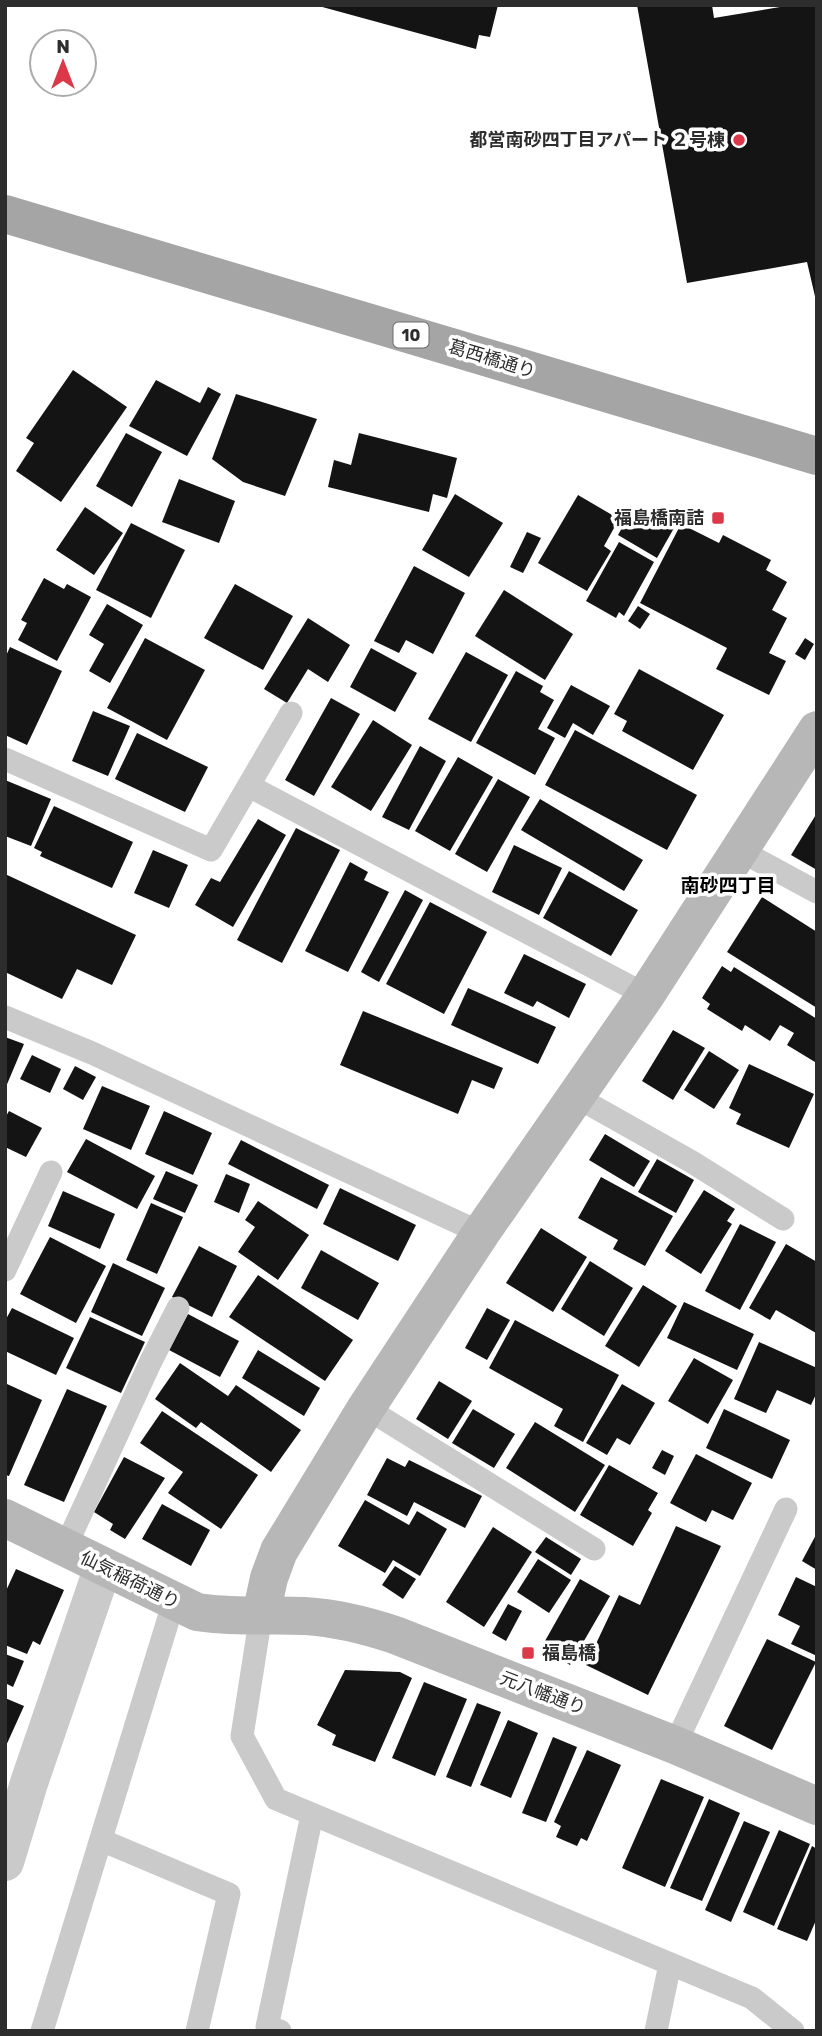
<svg xmlns="http://www.w3.org/2000/svg" width="822" height="2036" font-family="Rubik,'Noto Sans JP',sans-serif">
<rect width="100%" height="100%" fill="#fff"/>
<g fill="#141414">
<polygon points="315,5 498,5 490,37 479,35 476,49"/>
<polygon points="637,5 712,5 714,18 792,5 817,5 817,305 807,262 687,283"/>
<polygon points="73,370 127,407 61,502 16,471 34,443 26,438"/>
<polygon points="156,380 200,403 208,387 221,394 187,456 129,426"/>
<polygon points="236,394 317,419 285,496 243,482 212,459"/>
<polygon points="126,433 162,452 132,507 96,486"/>
<polygon points="359,433 457,458 447,498 433,494 429,512 328,487 334,460 351,465"/>
<polygon points="179,479 235,501 219,543 162,522"/>
<polygon points="455,494 503,523 469,577 422,550"/>
<polygon points="578,495 619,519 604,546 611,551 587,591 538,563"/>
<polygon points="85,507 123,533 94,575 56,550"/>
<polygon points="633,508 678,521 657,558 618,535"/>
<polygon points="131,523 185,550 151,618 96,590"/>
<polygon points="681,524 719,543 723,535 771,560 766,570 787,582 772,610 787,618 769,653 786,661 769,695 716,669 727,648 640,603"/>
<polygon points="527,532 541,538 523,573 510,567"/>
<polygon points="619,542 654,562 624,616 619,612 616,618 586,601"/>
<polygon points="414,566 465,593 433,654 406,640 399,653 374,641"/>
<polygon points="44,578 64,589 67,584 91,597 57,661 18,640 27,623 21,620"/>
<polygon points="235,584 293,616 263,670 204,638"/>
<polygon points="504,590 573,634 545,680 475,636"/>
<polygon points="107,604 143,625 110,683 89,671 104,644 89,635"/>
<polygon points="638,606 650,614 640,629 628,621"/>
<polygon points="308,618 350,645 328,682 308,669 287,703 264,689"/>
<polygon points="145,638 205,670 167,740 107,708"/>
<polygon points="805,638 814,644 805,660 795,654"/>
<polygon points="10,647 62,671 27,745 5,735 5,658"/>
<polygon points="371,648 417,673 395,712 350,687"/>
<polygon points="466,652 508,675 471,742 428,719"/>
<polygon points="639,669 724,715 693,770 622,731 627,721 614,714"/>
<polygon points="516,671 543,686 540,692 554,700 538,729 555,738 535,775 476,743"/>
<polygon points="571,685 610,706 593,735 573,723 565,738 547,728"/>
<polygon points="331,698 360,714 314,796 285,780"/>
<polygon points="93,711 130,726 108,776 72,761"/>
<polygon points="373,720 412,745 371,811 331,787"/>
<polygon points="575,730 697,795 667,850 545,785"/>
<polygon points="137,733 208,767 185,812 115,779"/>
<polygon points="420,746 446,761 409,830 382,817"/>
<polygon points="458,757 493,777 450,851 415,831"/>
<polygon points="498,779 530,797 487,872 455,854"/>
<polygon points="5,780 51,799 31,846 5,836"/>
<polygon points="540,799 643,860 624,891 521,830"/>
<polygon points="54,806 133,842 112,888 40,856 42,852 34,848"/>
<polygon points="817,813 817,870 791,855"/>
<polygon points="258,819 286,835 233,927 195,905 211,878 220,882"/>
<polygon points="296,828 340,850 282,963 237,940"/>
<polygon points="514,845 562,868 539,915 492,892"/>
<polygon points="153,850 188,865 169,908 134,893"/>
<polygon points="350,862 368,872 364,880 389,892 348,972 305,951"/>
<polygon points="569,871 638,910 611,956 543,918"/>
<polygon points="5,874 136,935 112,985 77,969 62,999 5,972"/>
<polygon points="405,890 423,900 379,982 361,972"/>
<polygon points="762,897 817,932 817,1008 727,952"/>
<polygon points="430,902 487,932 444,1014 386,984"/>
<polygon points="524,954 586,984 569,1018 537,1001 533,1007 504,993"/>
<polygon points="722,966 731,972 734,967 817,1019 817,1059 815,1062 787,1045 794,1033 780,1025 770,1041 745,1025 742,1031 707,1009 710,1004 702,998"/>
<polygon points="468,988 556,1027 538,1064 451,1025"/>
<polygon points="363,1011 503,1068 494,1089 472,1080 458,1114 340,1065"/>
<polygon points="673,1030 705,1048 673,1100 642,1081"/>
<polygon points="5,1037 24,1044 5,1089"/>
<polygon points="709,1051 739,1070 714,1109 684,1090"/>
<polygon points="32,1055 61,1069 50,1093 20,1079"/>
<polygon points="749,1064 814,1094 789,1148 736,1124 741,1114 729,1108"/>
<polygon points="75,1066 96,1077 83,1100 63,1089"/>
<polygon points="102,1086 150,1106 131,1150 83,1129"/>
<polygon points="9,1111 42,1128 26,1157 5,1147 5,1118"/>
<polygon points="164,1111 212,1133 193,1175 145,1154"/>
<polygon points="605,1134 650,1161 634,1187 589,1160"/>
<polygon points="86,1139 155,1176 137,1209 67,1172"/>
<polygon points="241,1140 329,1185 317,1209 228,1164"/>
<polygon points="657,1159 694,1180 676,1213 638,1192"/>
<polygon points="166,1171 198,1185 185,1213 153,1199"/>
<polygon points="226,1174 250,1184 239,1213 214,1202"/>
<polygon points="601,1177 673,1216 645,1266 613,1249 618,1240 578,1218"/>
<polygon points="340,1188 416,1225 398,1261 323,1224"/>
<polygon points="704,1190 735,1209 727,1221 732,1224 701,1274 665,1251"/>
<polygon points="63,1191 115,1214 100,1249 48,1226"/>
<polygon points="258,1201 309,1235 278,1280 238,1252 255,1227 245,1220"/>
<polygon points="151,1203 183,1217 157,1274 126,1260"/>
<polygon points="740,1224 776,1242 740,1310 705,1291"/>
<polygon points="541,1228 587,1257 553,1312 506,1283"/>
<polygon points="50,1237 106,1266 76,1323 20,1294"/>
<polygon points="786,1244 817,1262 816,1333 776,1310 770,1320 749,1308"/>
<polygon points="199,1246 237,1266 212,1317 172,1297"/>
<polygon points="321,1250 379,1283 358,1320 301,1288"/>
<polygon points="590,1261 633,1288 604,1336 561,1309"/>
<polygon points="113,1263 165,1288 142,1336 91,1312"/>
<polygon points="258,1275 353,1340 325,1381 229,1317"/>
<polygon points="643,1285 677,1306 639,1367 605,1346"/>
<polygon points="684,1302 754,1334 737,1370 667,1338"/>
<polygon points="12,1308 74,1338 56,1375 5,1351 5,1321"/>
<polygon points="487,1308 510,1320 487,1360 465,1348"/>
<polygon points="188,1314 239,1341 220,1377 169,1350"/>
<polygon points="90,1317 145,1342 121,1393 66,1368"/>
<polygon points="515,1320 619,1375 583,1442 554,1426 563,1409 489,1368"/>
<polygon points="759,1342 817,1368 817,1392 811,1405 777,1390 766,1413 734,1399"/>
<polygon points="258,1350 320,1388 304,1416 242,1378"/>
<polygon points="694,1358 733,1380 708,1424 668,1401"/>
<polygon points="180,1363 228,1396 236,1385 301,1430 271,1472 201,1422 196,1428 155,1399"/>
<polygon points="439,1381 472,1401 448,1439 416,1419"/>
<polygon points="7,1384 42,1400 9,1476 5,1475"/>
<polygon points="622,1384 655,1403 630,1445 617,1438 607,1455 586,1443"/>
<polygon points="67,1389 107,1406 64,1502 24,1485"/>
<polygon points="473,1409 515,1434 494,1468 452,1443"/>
<polygon points="724,1409 790,1440 772,1479 706,1448"/>
<polygon points="162,1411 258,1475 221,1529 168,1493 183,1472 140,1443"/>
<polygon points="535,1422 605,1465 575,1512 506,1468"/>
<polygon points="662,1450 674,1456 665,1475 652,1468"/>
<polygon points="696,1454 752,1483 733,1520 712,1510 706,1522 670,1503"/>
<polygon points="124,1457 165,1478 125,1539 110,1530 113,1524 94,1512"/>
<polygon points="387,1458 405,1467 409,1460 482,1496 465,1528 414,1502 407,1516 367,1495"/>
<polygon points="609,1465 658,1493 648,1510 652,1513 633,1546 580,1515"/>
<polygon points="365,1500 409,1525 417,1511 447,1529 420,1576 393,1560 385,1573 338,1546"/>
<polygon points="162,1504 210,1530 191,1566 142,1539"/>
<polygon points="676,1526 721,1546 648,1695 586,1665 619,1595 640,1605"/>
<polygon points="493,1527 532,1552 484,1627 446,1602"/>
<polygon points="817,1533 817,1570 802,1561"/>
<polygon points="546,1537 581,1559 571,1575 535,1552"/>
<polygon points="538,1559 571,1580 549,1613 517,1592"/>
<polygon points="395,1566 416,1579 403,1599 382,1585"/>
<polygon points="16,1569 64,1590 40,1645 33,1641 27,1654 5,1645 5,1593"/>
<polygon points="796,1577 817,1587 817,1656 791,1644 800,1626 778,1615"/>
<polygon points="580,1579 610,1596 570,1665 541,1648"/>
<polygon points="508,1604 522,1611 506,1641 492,1633"/>
<polygon points="767,1639 816,1662 772,1750 724,1726"/>
<polygon points="5,1654 24,1661 13,1687 5,1683"/>
<polygon points="345,1670 400,1672 412,1678 375,1762 332,1745 336,1735 317,1725"/>
<polygon points="424,1682 467,1699 435,1776 392,1758"/>
<polygon points="5,1698 24,1706 5,1748"/>
<polygon points="477,1703 501,1712 471,1787 446,1777"/>
<polygon points="508,1720 538,1733 511,1798 480,1785"/>
<polygon points="553,1737 577,1747 546,1822 522,1813"/>
<polygon points="587,1750 621,1765 587,1841 581,1838 577,1846 556,1837 561,1826 554,1822"/>
<polygon points="661,1779 704,1797 665,1887 622,1868"/>
<polygon points="709,1799 740,1813 702,1901 670,1888"/>
<polygon points="744,1821 770,1832 731,1922 705,1910"/>
<polygon points="779,1830 810,1844 774,1926 743,1912"/>
<polygon points="812,1846 817,1849 817,1918 807,1941 777,1929"/>
</g>
<g fill="none" stroke-linecap="round" stroke-linejoin="round">
<g stroke="#cacaca" stroke-width="23">
<polyline points="5,759 211,850 291,713"/>
<polyline points="249,786 646,995"/>
<polyline points="739,850 817,892"/>
<polyline points="5,1017 92,1053 481,1233"/>
<polyline points="575,1096 692,1162 783,1219"/>
<polyline points="5,1270 51,1172"/>
<polyline points="366,1408 594,1549"/>
<polyline points="65,1548 150,1363 178,1308"/>
<polyline points="261,1615 242,1736 276,1799 752,1998 793,2031"/>
<polyline points="675,1745 786,1509"/>
<polyline points="101,1840 229,1894 197,2031"/>
<polyline points="42,2031 174,1601"/>
<polyline points="280,2031 267,2027 312,1815"/>
<polyline points="656,2031 670,1964"/>
</g>
<polyline stroke="#cacaca" stroke-width="38" points="5,1862 29,1783 103,1567"/>
<g stroke="#b7b7b7" stroke-width="38">
<path d="M5,1518L197,1612C233,1618 269,1614 305,1616C337,1618 365,1625 395,1635L675,1745L817,1806"/>
<polyline points="261,1615 269,1578 279,1551 366,1408 481,1233 646,995 817,730"/>
</g>
<polyline stroke="#a5a5a5" stroke-width="38" points="5,214 817,456"/>
</g>
<g fill="#db384a" stroke="#fff" stroke-width="2.5">
<circle cx="739" cy="140" r="7"/>
<rect x="711" y="511" width="14" height="14" rx="3.5"/>
<rect x="521" y="1646" width="14" height="14" rx="3.5"/>
</g>
<g text-anchor="middle" dominant-baseline="central" stroke-width="7" stroke-linejoin="round" paint-order="stroke">
<rect fill="#fff" stroke="#6c6c6c" stroke-width="2" x="393.5" y="322.5" width="35" height="25" rx="5"/>
<g font-size="16" font-weight="bold" fill="#2d2d2d">
<text x="411" y="335">10</text>
</g>
<g font-size="18" font-weight="bold" fill="#2d2d2d" stroke="#fff" text-anchor="end">
<text x="725" y="140">都営南砂四丁目アパート ２号棟</text>
<text x="704" y="518">福島橋南詰</text>
<text x="542" y="1653" text-anchor="start">福島橋</text>
</g>
<g font-size="18" fill="#2d2d2d" stroke="#fff">
<text transform="translate(492 359) rotate(17)">葛西橋通り</text>
<text transform="translate(130 1580) rotate(26)">仙気稲荷通り</text>
<text transform="translate(543 1693) rotate(21)">元八幡通り</text>
</g>
<g font-size="19" font-weight="bold" fill="#000" stroke="#fff">
<text x="728" y="885">南砂四丁目</text>
</g>
</g>
<rect width="822" height="2036" fill="none" stroke="#2d2d2d" stroke-width="14"/>
<g transform="translate(63 63)"><circle r="33" fill="#ffffff" stroke="#ababab" stroke-width="2"/>
<path d="M0-5L12 26L0 18L-12 26Z" fill="#db384a"/>
<text y="-10" font-size="19" font-weight="bold" text-anchor="middle" fill="#2d2d2d">N</text>
</g>
</svg>
